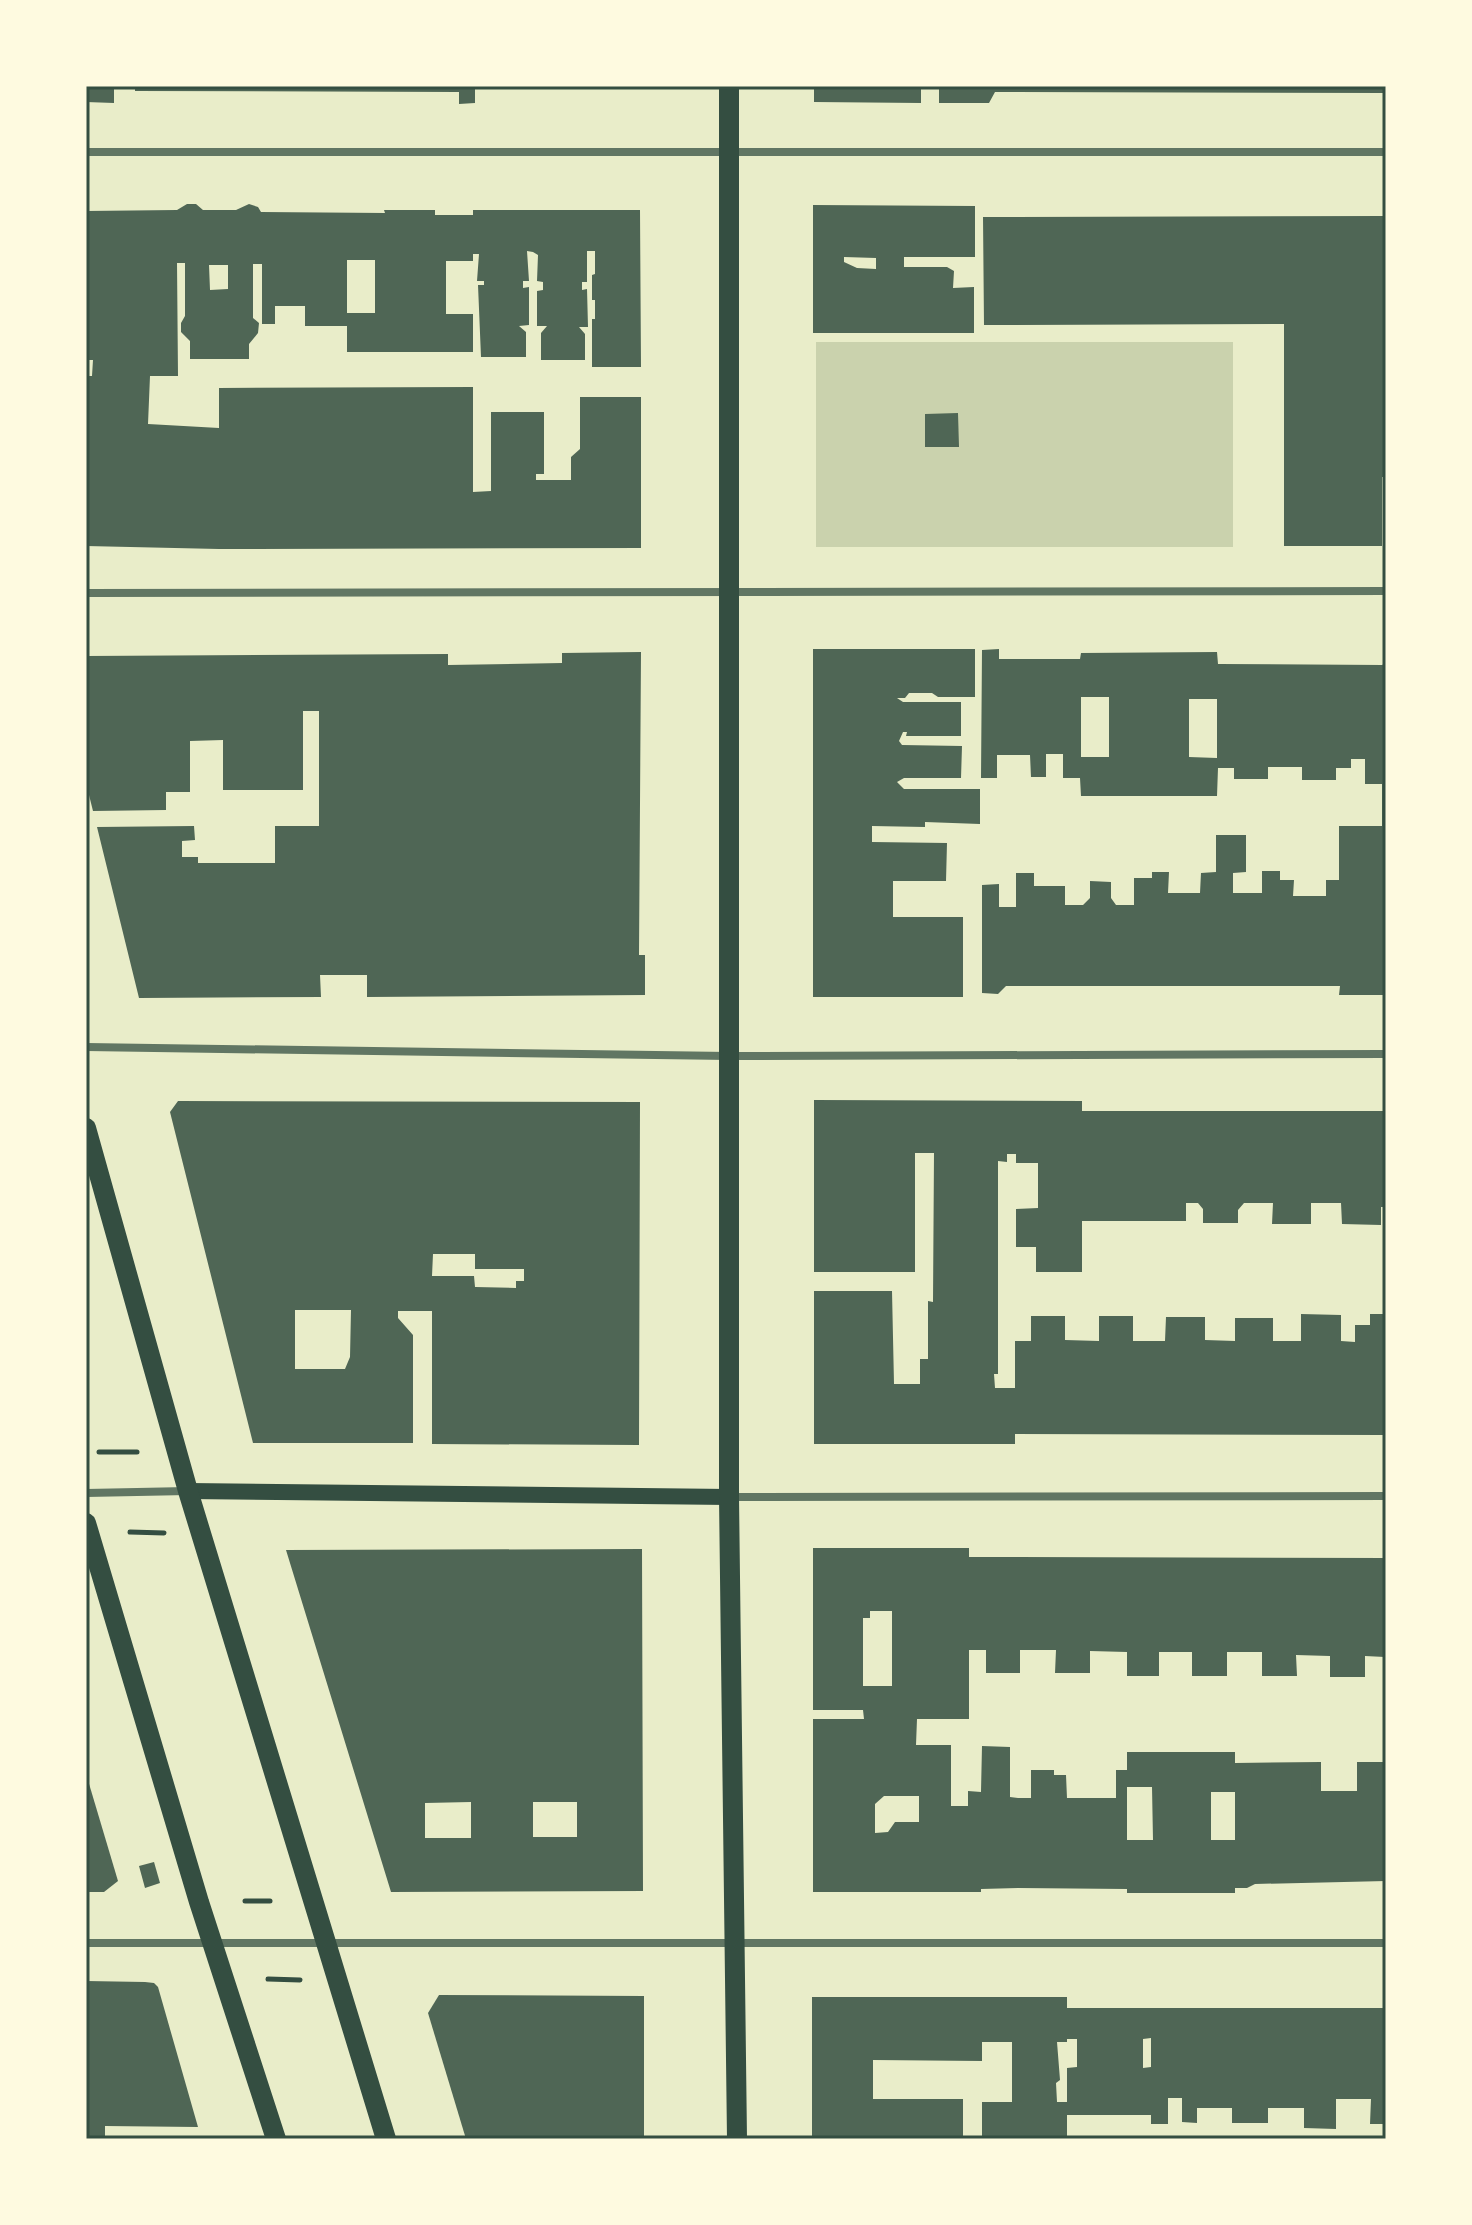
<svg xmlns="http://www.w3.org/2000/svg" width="1472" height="2225" font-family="'Source Sans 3',sans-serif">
<rect width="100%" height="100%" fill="#e9edc9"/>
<rect fill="#cad2ad" x="816" y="342" width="417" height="205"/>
<g fill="#4f6655" fill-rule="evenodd">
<polygon points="86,86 114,86 114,103 86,102"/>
<polygon points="135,86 475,86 475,103 459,104 459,92 135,91"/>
<polygon points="814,86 921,86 921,103 814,102"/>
<polygon points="939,86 1386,86 1386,93 995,92 989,103 939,103"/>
<path d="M187,204H196L203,210H236L249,204L258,207L261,212L385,213L384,210H435V215H473V210H640L641,367H592V319H595V300H592V275L595,274V251H587V282H582V290L587,289L588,327H579L585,334V360H541V333L547,326H537V291L543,290V282L537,281L538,255L533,252L527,251L529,281H523V288L529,287V325L519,326L526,332V357H481L478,285H484V281H477L479,254H473V261H446V314H473V352H347V326H305V306H275V324H262V264H253V318L259,323L258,333L249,344V359H190V341L181,332V323L185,316V263H177L178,376H150L148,424L219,428V388L473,387V492L491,491V412H544V474H536V480H571V457L580,449V397H641V548L219,549L86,546V376H92L93,360H86V211L177,210ZM347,260H375V313H347ZM209,265H228V289L210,290Z"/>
<path d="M813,205L975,206V257H904V267H947L954,271L953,288L974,287V333H813ZM844,257L876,258V269L857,268L844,262Z"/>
<polygon points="1386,216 1386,477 1382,477 1382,546 1284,546 1284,324 984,325 983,217"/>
<polygon points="958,413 959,447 925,447 925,414"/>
<polygon points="813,649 975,649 975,697 938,697 932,693 909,693 905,698 897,698 903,702 961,702 961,736 906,736 907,732 903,732 899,741 902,745 962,746 961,778 904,778 897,782 904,789 980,789 980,824 925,822 925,827 872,826 872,842 947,843 946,881 893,881 893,917 963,917 963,997 813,997"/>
<path d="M999,649V659H1080L1081,653L1217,652L1218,664L1382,665L1386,663V995H1339L1340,986H1006L998,994L982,993V885L999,884V907H1016V873H1034V886H1065V905H1083L1090,898V881L1111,882V898L1116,905H1134V878H1152V872H1169L1168,893H1200L1201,873L1216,872V835H1246V872L1233,873V893H1262V871H1280V880H1294L1293,896H1326V880H1339V826H1382V784H1365V759H1351V768H1336V780H1302V767H1268V779H1234V768H1218L1217,796H1081L1080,778H1063V754H1046V777H1031L1030,755H997V778H981L982,650ZM1081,697H1109V757H1081ZM1189,699H1217V758L1189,757Z"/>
<polygon points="641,652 639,955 645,955 645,995 367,997 367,975 320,975 321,997 139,998 97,827 194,826 195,840 182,841 182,857 198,857 198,863 275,863 275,826 319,826 319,711 303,711 303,790 223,790 223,740 190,741 190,792 166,792 166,810 93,811 86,783 86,656 448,654 448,665 562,663 562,653"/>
<polygon points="814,1100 1082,1101 1082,1111 1386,1111 1386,1207 1381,1207 1381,1225 1342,1224 1341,1203 1311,1203 1311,1224 1272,1224 1273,1203 1244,1203 1238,1210 1238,1223 1203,1223 1203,1209 1198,1203 1186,1203 1186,1221 1082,1221 1082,1272 1036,1272 1036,1247 1016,1247 1016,1209 1038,1208 1038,1163 1016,1163 1016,1154 1007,1154 1007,1162 998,1161 998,1374 994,1374 995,1388 1015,1388 1015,1341 1031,1341 1031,1316 1065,1316 1065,1340 1099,1341 1099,1316 1133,1316 1133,1341 1165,1341 1166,1317 1205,1317 1205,1340 1235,1341 1235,1318 1273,1318 1273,1341 1301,1341 1301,1314 1341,1315 1341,1341 1355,1342 1355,1325 1370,1325 1370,1314 1386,1314 1386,1435 1015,1434 1015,1444 814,1444 814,1291 892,1291 894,1384 920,1384 920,1359 928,1359 928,1301 933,1302 934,1153 915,1153 915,1272 814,1272"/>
<path d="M178,1101L640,1102L639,1445L432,1444V1311H398V1318L413,1335V1443H253L170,1112ZM433,1254H475V1269H524V1281H516V1288L475,1287L474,1276H432ZM295,1310H351L350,1357L345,1369H295Z"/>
<path d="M813,1548H969V1557L1386,1558L1385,1657L1365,1656V1677H1330V1656L1296,1655L1297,1676H1262V1652H1227V1676H1192V1652H1159V1676H1127V1652L1090,1651V1673H1055L1056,1650H1020V1673H986V1650H969V1719H917L916,1745H951V1806H968V1791L981,1792L982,1746L1010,1747V1797L1018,1798H1031V1770H1054V1775H1066L1067,1798H1116V1770H1127V1752H1235V1763L1321,1762V1791H1357V1762H1386V1881L1255,1884L1247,1888H1235V1893H1127V1889L1018,1888L981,1889V1892H813V1719H864L863,1710H813ZM870,1611H892V1686H863V1618H870ZM1127,1787H1152L1153,1840H1127ZM1211,1792H1235V1840H1211ZM884,1796H919V1822H895L888,1832L875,1833V1804Z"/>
<path d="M642,1549L643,1891L391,1892L286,1550ZM471,1802V1838H425V1803ZM533,1802H577V1837H533Z"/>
<polygon points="87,1777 118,1881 104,1892 86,1892"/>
<polygon points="154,1862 160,1883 145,1888 139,1866"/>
<polygon points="86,1981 145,1982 154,1983 158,1987 198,2127 105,2126 105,2139 86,2139"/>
<polygon points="439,1995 644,1996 644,2139 466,2139 428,2013"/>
<path d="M812,1997H1067V2008H1386V2124H1370L1371,2099H1336V2129L1304,2128V2108H1268V2123H1232V2108H1197V2123L1182,2122V2098H1168V2124H1151V2115H1067V2139H982V2102H1012V2042H982V2061L873,2060V2099H963V2139H812ZM1151,2038V2067L1143,2068V2039ZM1067,2039H1077V2067L1067,2068V2102H1057L1056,2083L1060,2080L1057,2042H1067Z"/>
</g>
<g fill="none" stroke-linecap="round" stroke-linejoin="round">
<g stroke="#344e41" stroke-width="5">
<polyline points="99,1452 137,1452"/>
<polyline points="130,1532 164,1533"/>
<polyline points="245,1901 270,1901"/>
<polyline points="268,1979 300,1980"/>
</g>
<g stroke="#617663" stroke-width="8">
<polyline points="86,152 1386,152"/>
<polyline points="86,593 1386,591"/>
<polyline points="86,1047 729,1056 1386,1054"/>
<polyline points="86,1493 188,1491"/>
<polyline points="731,1497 1386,1496"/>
<polyline points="86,1943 1386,1943"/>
</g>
<polyline stroke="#344e41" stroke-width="16" points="188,1491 729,1497"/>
<g stroke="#344e41" stroke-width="20">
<polyline points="729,86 729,1497 737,2139"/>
<polyline points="86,1128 188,1491 386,2139"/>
<polyline points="86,1523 199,1902 276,2139"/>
</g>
</g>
<rect width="1472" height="2225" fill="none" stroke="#fefae0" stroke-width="176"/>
<rect x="88" y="88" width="1296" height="2049" fill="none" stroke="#344e41" stroke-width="3"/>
</svg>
